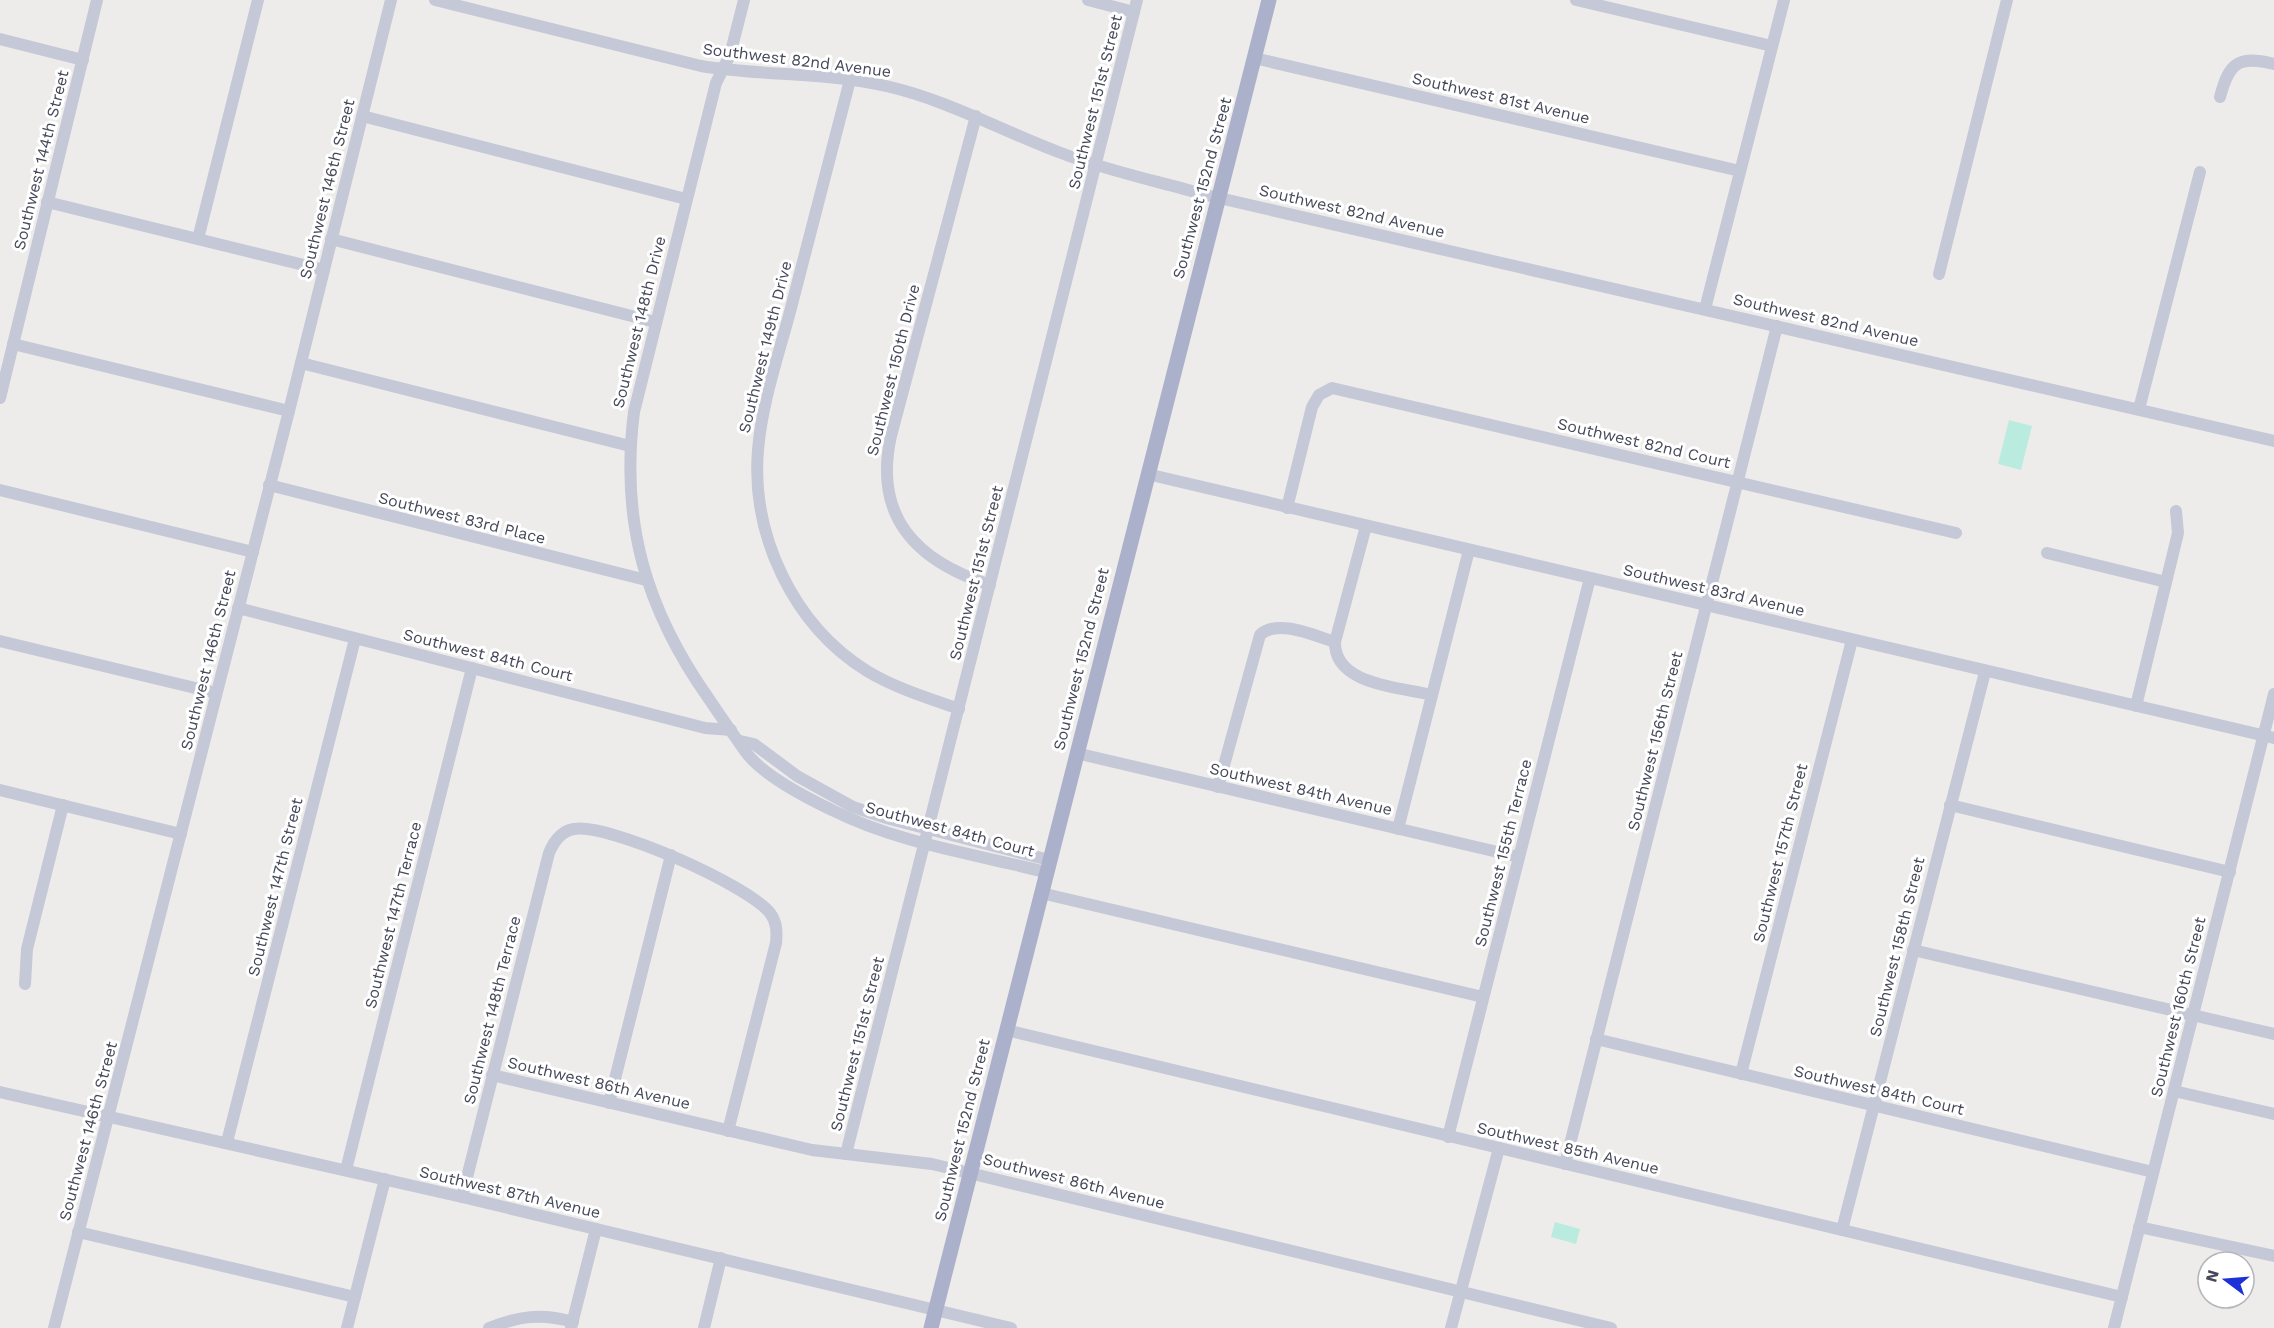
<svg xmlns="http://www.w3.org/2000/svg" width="2274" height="1328" font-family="'Work Sans',sans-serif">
<rect width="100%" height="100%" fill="#eeeceb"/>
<g fill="#b9ecde">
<polygon points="2009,420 2032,426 2021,470 1998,464"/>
<polygon points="1555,1222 1580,1229 1576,1244 1551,1237"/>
</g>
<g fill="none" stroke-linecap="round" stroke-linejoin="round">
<g stroke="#c5c8d6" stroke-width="12">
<path d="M435,0L701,66C762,76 825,72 886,86C948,100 1002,131 1061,153C1108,171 1157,181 1206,195L2274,441"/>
<path d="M744,0L730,55L716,83L634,412C620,522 646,610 709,699C721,717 733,734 745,751C761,774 807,798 832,810C897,843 975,854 1045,872"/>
<polyline points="1088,0 1134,12"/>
<polyline points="1576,0 1772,46"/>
<polyline points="0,39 83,60"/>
<polyline points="1254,58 1740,171"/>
<path d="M850,80C831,156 810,232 791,308C779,354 762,402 758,450C751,535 793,625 867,671C895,688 928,698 959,709"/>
<path d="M2220,97C2229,63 2238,55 2274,64"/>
<polyline points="362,116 686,199"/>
<path d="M976,116L891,436C873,517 916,561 990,585"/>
<polyline points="47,202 324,270"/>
<polyline points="198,239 258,0"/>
<polyline points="331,239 655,322"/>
<polyline points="1939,274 2007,0"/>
<polyline points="1705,309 1784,0"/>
<polyline points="13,344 289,411"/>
<polyline points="301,363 630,446"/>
<polyline points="0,398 97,0"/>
<polyline points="2139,409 2200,172"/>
<polyline points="1147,474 2274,738"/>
<polyline points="269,485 646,580"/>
<polyline points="0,490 253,552"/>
<polyline points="1287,508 1312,407 1319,395 1332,388 1956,533"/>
<path d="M1366,526L1335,642C1334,685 1400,687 1432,695"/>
<polyline points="2047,553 2166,582"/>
<polyline points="238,608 705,728 731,730"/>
<polyline points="0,641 216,693"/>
<polyline points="2136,706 2178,533 2176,511"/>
<polyline points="740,741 754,744 797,776 853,807 890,819 1049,860"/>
<polyline points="1076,753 1519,857"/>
<path d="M1218,787L1260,635C1277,618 1315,636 1335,642"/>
<polyline points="0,790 181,834"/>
<polyline points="1950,805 2230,872"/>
<polyline points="1398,829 1469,550"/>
<polyline points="1041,893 1483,997"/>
<polyline points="1913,950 2274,1034"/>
<polyline points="25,984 27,949 63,805"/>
<polyline points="1006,1030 2122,1297"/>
<polyline points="1596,1039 2153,1172"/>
<polyline points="1741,1074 1852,640"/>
<polyline points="492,1075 812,1150 932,1164 1611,1328"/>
<polyline points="2174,1091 2274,1114"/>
<polyline points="0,1092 462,1197 1011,1328"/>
<polyline points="609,1103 671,855"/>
<polyline points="1448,1137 1590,578"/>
<polyline points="227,1142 355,639"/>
<polyline points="846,1154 1137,0"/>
<polyline points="1565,1164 1777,326"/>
<polyline points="346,1170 472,668"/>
<path d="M462,1197L549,853C554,841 561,831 574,829C609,823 748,885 770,913C777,922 777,932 776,943L728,1131"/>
<polyline points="2139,1227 2274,1256"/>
<polyline points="1842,1230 1985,672"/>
<polyline points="78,1232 355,1297"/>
<polyline points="54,1328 289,411 391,0"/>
<polyline points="347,1328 385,1179"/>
<path d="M489,1328C519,1316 541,1313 573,1322"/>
<polyline points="571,1328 596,1229"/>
<polyline points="704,1328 721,1258"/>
<polyline points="1451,1328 1499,1148"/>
<polyline points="2114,1328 2274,694"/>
</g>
<polyline stroke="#abb1ca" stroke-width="15" points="931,1328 1269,0"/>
</g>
<g text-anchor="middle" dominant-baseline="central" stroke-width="6" stroke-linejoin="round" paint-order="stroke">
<g font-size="16" fill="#454858" stroke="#fff">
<text transform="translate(797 60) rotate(7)">Southwest 82nd Avenue</text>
<text transform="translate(1501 98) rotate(13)">Southwest 81st Avenue</text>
<text transform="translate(1095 102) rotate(-76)">Southwest 151st Street</text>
<text transform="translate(41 160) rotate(-76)">Southwest 144th Street</text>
<text transform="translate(1202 188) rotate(-75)">Southwest 152nd Street</text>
<text transform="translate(327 189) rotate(-76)">Southwest 146th Street</text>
<text transform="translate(1352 211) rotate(13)">Southwest 82nd Avenue</text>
<text transform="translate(1826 320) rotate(13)">Southwest 82nd Avenue</text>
<text transform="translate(639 322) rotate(-76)">Southwest 148th Drive</text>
<text transform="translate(765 347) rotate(-76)">Southwest 149th Drive</text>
<text transform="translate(893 370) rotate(-76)">Southwest 150th Drive</text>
<text transform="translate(1644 443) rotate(13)">Southwest 82nd Court</text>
<text transform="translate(462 518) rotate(14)">Southwest 83rd Place</text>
<text transform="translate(976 573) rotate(-76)">Southwest 151st Street</text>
<text transform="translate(1714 590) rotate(13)">Southwest 83rd Avenue</text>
<text transform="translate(488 655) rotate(14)">Southwest 84th Court</text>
<text transform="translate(1081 659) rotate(-76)">Southwest 152nd Street</text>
<text transform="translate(208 660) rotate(-76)">Southwest 146th Street</text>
<text transform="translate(1655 741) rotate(-76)">Southwest 156th Street</text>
<text transform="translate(1301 789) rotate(13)">Southwest 84th Avenue</text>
<text transform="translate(950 829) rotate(15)">Southwest 84th Court</text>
<text transform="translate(1503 853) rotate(-76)">Southwest 155th Terrace</text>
<text transform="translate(1780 853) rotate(-76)">Southwest 157th Street</text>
<text transform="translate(275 887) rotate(-76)">Southwest 147th Street</text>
<text transform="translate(393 915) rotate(-76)">Southwest 147th Terrace</text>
<text transform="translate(1897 947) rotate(-76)">Southwest 158th Street</text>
<text transform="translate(2178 1007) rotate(-76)">Southwest 160th Street</text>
<text transform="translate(492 1010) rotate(-76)">Southwest 148th Terrace</text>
<text transform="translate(857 1044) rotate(-76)">Southwest 151st Street</text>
<text transform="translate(599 1083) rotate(13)">Southwest 86th Avenue</text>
<text transform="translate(1879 1090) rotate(13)">Southwest 84th Court</text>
<text transform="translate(962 1130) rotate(-76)">Southwest 152nd Street</text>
<text transform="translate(88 1131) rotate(-75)">Southwest 146th Street</text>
<text transform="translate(1568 1148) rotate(13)">Southwest 85th Avenue</text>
<text transform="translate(1074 1181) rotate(14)">Southwest 86th Avenue</text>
<text transform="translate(510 1192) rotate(13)">Southwest 87th Avenue</text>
</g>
</g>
<g transform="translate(2226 1280) rotate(286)"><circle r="28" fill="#ffffff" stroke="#b5b6bc" stroke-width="1.5"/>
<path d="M0-4.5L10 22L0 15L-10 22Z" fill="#1d31d6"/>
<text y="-9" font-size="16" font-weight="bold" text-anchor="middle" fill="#454858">N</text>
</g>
</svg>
